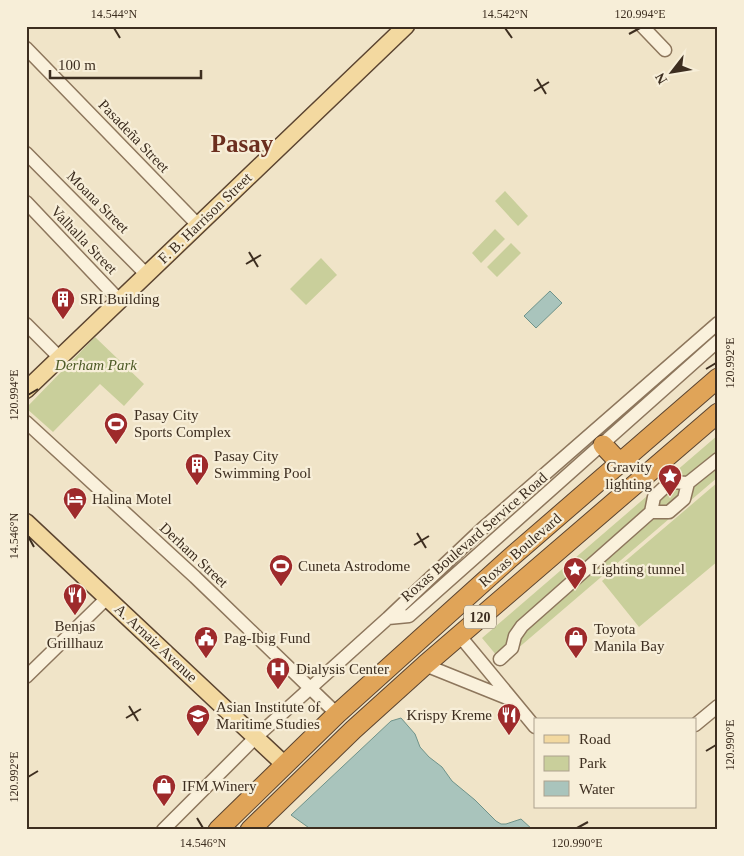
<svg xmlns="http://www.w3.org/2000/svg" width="744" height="856" font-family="'Times New Roman',serif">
<rect width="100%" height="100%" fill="#f0e4c8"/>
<path fill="#c9cf9b" d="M505,191L528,216L518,226L495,201Z
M495,229L505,239L481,263L472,253Z
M511,243L521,253L497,277L487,267Z
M321,258L337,275L306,305L290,289Z
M95,337L144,384L124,406L100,384L53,432L26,408Z
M718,435V477L502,662L482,638Z
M718,482V561L639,627L602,581Z"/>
<path fill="#a9c4bc" stroke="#6f938a" d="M550,291L562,303L536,328L524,316Z
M401,718L415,734L420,747L429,757L442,767L452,781L475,800L496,821L501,824H506L521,819L533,830H312L291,815L391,721Z"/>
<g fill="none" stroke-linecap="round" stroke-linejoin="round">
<g stroke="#8d765c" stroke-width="15">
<path id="minor" d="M642,26L665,50
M26,48L198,225
M26,153L146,274
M26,202L119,300
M26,324L59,357
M26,422L195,577L337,714
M651,512H669L684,499L688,483L718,459
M388,618L409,616L718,341
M459,635L535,727
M500,659L512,648L515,636L522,626L651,512L654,497L670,482L688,483
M425,665L507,698
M26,677L107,598
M695,725L718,706
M163,830L256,737L388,618L482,529L718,323"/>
</g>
<g stroke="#5b4430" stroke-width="19">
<path id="major" d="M26,390L406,26
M26,522L285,765"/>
</g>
<g stroke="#5b4430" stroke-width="21">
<path id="highway" d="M603,445L620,463
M218,830L337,714L509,559L718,378
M250,830L353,730L425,665L718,413"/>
</g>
<use href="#minor" stroke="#faf1dc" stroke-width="12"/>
<use href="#major" stroke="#f3d9a0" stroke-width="16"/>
<use href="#highway" stroke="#e0a458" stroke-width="19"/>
</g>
<path fill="none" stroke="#3d2e20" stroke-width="2" d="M114,28L120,38M505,28L512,38M629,34L640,28M537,79L546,94M534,91L549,82M249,252L258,267M246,264L261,255M706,369L716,363M28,395L38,389M417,533L426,548M28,536L34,547M414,545L429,536M129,706L138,721M126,718L141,709M706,751L716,745M28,777L38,771M197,818L203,828M577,828L588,822"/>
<defs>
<g id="building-pin" transform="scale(1.25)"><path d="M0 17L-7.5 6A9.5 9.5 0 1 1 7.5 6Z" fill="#9e2a2b" stroke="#f7eed8"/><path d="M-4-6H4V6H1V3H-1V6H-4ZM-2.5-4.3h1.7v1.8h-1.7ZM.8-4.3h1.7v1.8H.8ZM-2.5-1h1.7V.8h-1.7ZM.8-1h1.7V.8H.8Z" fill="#fff"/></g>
<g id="stadium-pin" transform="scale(1.25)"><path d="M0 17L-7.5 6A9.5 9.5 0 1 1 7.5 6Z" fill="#9e2a2b" stroke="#f7eed8"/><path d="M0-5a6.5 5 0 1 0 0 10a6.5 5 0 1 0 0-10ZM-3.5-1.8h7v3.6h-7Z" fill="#fff"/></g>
<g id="sight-pin" transform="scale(1.25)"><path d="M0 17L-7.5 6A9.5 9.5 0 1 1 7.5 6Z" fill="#9e2a2b" stroke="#f7eed8"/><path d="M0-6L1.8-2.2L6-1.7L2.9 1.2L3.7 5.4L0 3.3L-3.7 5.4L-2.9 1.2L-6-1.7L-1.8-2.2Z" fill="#fff"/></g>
<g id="hotel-pin" transform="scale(1.25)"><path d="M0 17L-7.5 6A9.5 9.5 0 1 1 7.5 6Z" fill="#9e2a2b" stroke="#f7eed8"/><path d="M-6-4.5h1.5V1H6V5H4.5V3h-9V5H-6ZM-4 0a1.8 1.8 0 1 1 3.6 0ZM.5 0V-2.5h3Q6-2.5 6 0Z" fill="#fff"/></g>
<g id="restaurant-pin" transform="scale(1.25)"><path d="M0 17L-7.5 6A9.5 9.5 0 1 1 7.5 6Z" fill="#9e2a2b" stroke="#f7eed8"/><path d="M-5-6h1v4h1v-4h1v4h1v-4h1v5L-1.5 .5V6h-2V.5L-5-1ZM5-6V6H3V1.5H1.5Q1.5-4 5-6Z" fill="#fff"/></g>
<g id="civic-pin" transform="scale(1.25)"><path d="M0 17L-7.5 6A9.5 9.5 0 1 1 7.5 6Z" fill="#9e2a2b" stroke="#f7eed8"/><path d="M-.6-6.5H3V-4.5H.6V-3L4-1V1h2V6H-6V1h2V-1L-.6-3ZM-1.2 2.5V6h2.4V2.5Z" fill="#fff"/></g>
<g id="shop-pin" transform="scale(1.25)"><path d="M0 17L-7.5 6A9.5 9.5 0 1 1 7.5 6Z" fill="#9e2a2b" stroke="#f7eed8"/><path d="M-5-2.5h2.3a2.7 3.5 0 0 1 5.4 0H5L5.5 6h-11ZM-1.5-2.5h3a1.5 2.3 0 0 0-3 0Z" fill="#fff"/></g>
<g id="hospital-pin" transform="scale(1.25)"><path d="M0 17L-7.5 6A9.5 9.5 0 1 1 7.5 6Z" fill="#9e2a2b" stroke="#f7eed8"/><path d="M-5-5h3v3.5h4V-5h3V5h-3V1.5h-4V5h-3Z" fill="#fff"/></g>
<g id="university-pin" transform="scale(1.25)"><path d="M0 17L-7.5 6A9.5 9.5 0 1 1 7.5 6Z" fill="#9e2a2b" stroke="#f7eed8"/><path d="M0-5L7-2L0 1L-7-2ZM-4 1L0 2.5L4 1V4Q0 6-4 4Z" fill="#fff"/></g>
</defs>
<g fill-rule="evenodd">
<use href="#building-pin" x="63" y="299"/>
<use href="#stadium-pin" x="116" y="424"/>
<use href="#building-pin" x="197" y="465"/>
<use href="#sight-pin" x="670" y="476"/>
<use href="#hotel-pin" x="75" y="499"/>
<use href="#stadium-pin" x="281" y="566"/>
<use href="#sight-pin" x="575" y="569"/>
<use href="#restaurant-pin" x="75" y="595"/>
<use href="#civic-pin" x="206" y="638"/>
<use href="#shop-pin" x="576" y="638"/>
<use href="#hospital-pin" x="278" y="669"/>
<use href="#restaurant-pin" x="509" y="715"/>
<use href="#university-pin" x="198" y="716"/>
<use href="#shop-pin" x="164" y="786"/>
</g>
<g text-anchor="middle" stroke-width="4.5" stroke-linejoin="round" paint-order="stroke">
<rect fill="#f7eed8" stroke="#756857" stroke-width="1" x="464" y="605.5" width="32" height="23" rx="4"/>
<g font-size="14" font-weight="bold" fill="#3d2e20">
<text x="480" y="622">120</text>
</g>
<g font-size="15" fill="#3d2e20" stroke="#f7eed8">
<text transform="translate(134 136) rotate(46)" y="5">Pasadeña Street</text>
<text transform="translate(98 202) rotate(45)" y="5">Moana Street</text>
<text transform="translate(205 218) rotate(-44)" y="5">F. B. Harrison Street</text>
<text transform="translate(84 240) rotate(46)" y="5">Valhalla Street</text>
<text transform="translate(474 537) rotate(-41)" y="5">Roxas Boulevard Service Road</text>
<text transform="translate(520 550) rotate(-41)" y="5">Roxas Boulevard</text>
<text transform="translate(194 555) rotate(43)" y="5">Derham Street</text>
<text transform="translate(156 643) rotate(43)" y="5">A. Arnaiz Avenue</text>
</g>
<g font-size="15" fill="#3d2e20" stroke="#f7eed8" text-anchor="start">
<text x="80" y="304">SRI Building</text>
<text x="134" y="420">Pasay City<tspan x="134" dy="17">Sports Complex</tspan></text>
<text x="214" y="461">Pasay City<tspan x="214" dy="17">Swimming Pool</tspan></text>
<text x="652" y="472" text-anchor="end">Gravity<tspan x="652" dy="17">lighting</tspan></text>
<text x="92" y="504">Halina Motel</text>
<text x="298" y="571">Cuneta Astrodome</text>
<text x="592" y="574">Lighting tunnel</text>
<text x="75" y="631" text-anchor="middle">Benjas<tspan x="75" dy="17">Grillhauz</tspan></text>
<text x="594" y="634">Toyota<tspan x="594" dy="17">Manila Bay</tspan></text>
<text x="224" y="643">Pag-Ibig Fund</text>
<text x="296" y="674">Dialysis Center</text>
<text x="216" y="712">Asian Institute of<tspan x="216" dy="17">Maritime Studies</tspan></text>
<text x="492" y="720" text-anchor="end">Krispy Kreme</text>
<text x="182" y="791">IFM Winery</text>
</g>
<g font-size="15" font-style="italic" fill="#4d5a26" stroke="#f7eed8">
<text x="96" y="370">Derham Park</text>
</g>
<g font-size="25" font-weight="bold" fill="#6b2e1e" stroke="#f7eed8">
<text x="242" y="152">Pasay</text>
</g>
</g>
<rect width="744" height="856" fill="none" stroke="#f7eed8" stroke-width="55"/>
<rect x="534" y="718" width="162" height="90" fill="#f7eed8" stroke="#ada18e"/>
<rect x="544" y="735" width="25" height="8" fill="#f3d9a0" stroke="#ada18e"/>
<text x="579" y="744" font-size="15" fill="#3d2e20">Road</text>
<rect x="544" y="756" width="25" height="15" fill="#c9cf9b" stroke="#ada18e"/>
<text x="579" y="768" font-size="15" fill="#3d2e20">Park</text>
<rect x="544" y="781" width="25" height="15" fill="#a9c4bc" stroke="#ada18e"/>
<text x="579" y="794" font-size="15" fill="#3d2e20">Water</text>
<g transform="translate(672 72) rotate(239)" stroke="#f7eed8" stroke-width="4" paint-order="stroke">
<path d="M0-4L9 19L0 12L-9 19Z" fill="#3d2e20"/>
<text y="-8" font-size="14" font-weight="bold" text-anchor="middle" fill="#3d2e20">N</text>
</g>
<path d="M50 70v8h151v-8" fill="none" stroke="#3d2e20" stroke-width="2.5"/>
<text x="58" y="70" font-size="15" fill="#3d2e20" stroke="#f7eed8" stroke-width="4" paint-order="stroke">100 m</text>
<rect x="28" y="28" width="688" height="800" fill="none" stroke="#3d2e20" stroke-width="2"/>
<g font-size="12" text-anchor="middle" fill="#3d2e20">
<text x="114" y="18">14.544°N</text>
<text x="505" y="18">14.542°N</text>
<text x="640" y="18">120.994°E</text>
<text transform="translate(730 363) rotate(-90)" y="4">120.992°E</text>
<text transform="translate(14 395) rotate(-90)" y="4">120.994°E</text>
<text transform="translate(14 536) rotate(-90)" y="4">14.546°N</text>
<text transform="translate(730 745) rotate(-90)" y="4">120.990°E</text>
<text transform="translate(14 777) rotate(-90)" y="4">120.992°E</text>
<text x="203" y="847">14.546°N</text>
<text x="577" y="847">120.990°E</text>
</g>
</svg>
